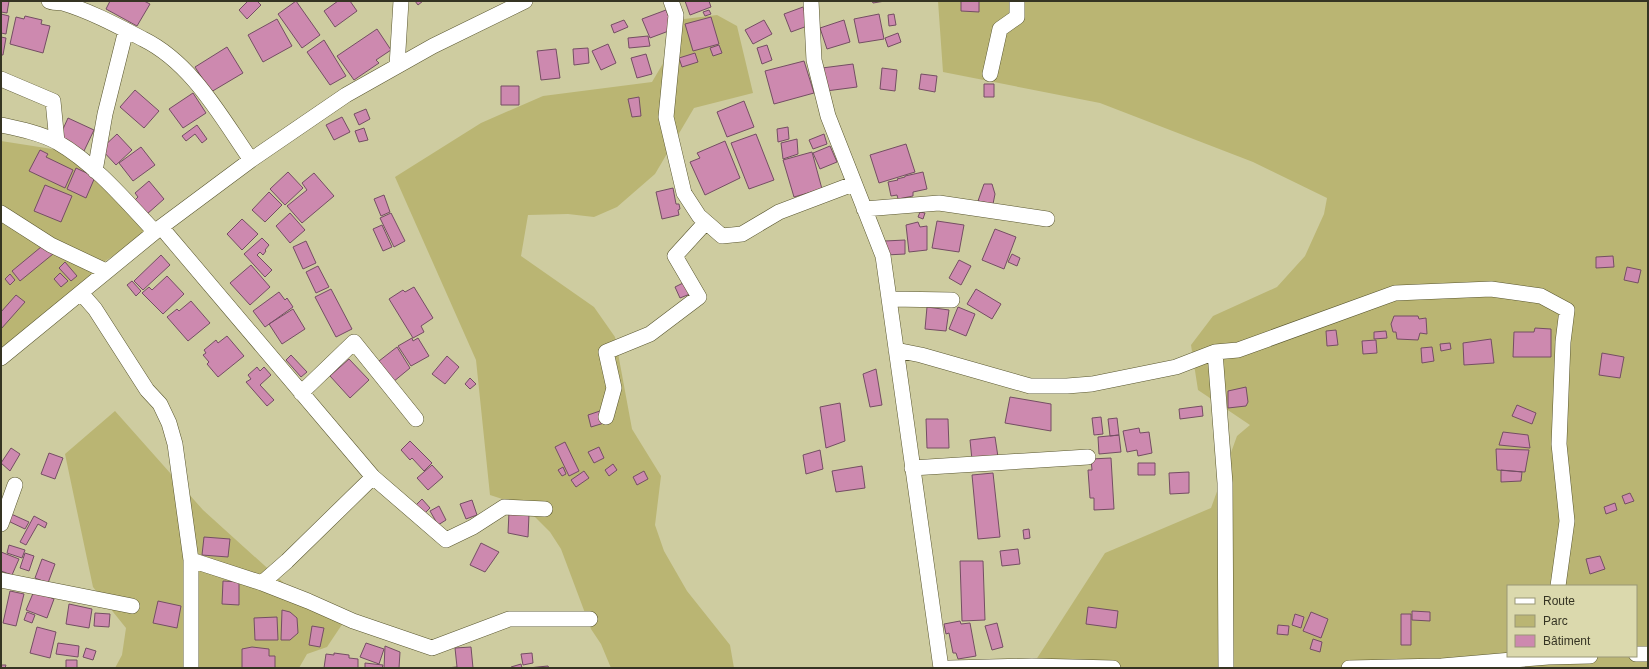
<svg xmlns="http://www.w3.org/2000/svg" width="1649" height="669" font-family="Arial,sans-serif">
<rect width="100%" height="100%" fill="#cecca0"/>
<path fill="#bab573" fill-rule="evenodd" d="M938,1H1648V668H950L1032,666L1105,553L1211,508L1237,436L1250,425L1198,390L1191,345L1213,316L1277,287L1305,256L1324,214L1327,198L1253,162L1100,103L943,72ZM1508,586H1636V656H1508Z
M717,15L737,26L753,93L694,108L655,174L617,207L594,217L568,214L528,215L521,256L594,307L615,337L632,429L661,476L655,525L664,551L687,591L730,645L734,668H611L601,644L591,629L561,549L550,532L524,506L490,495L476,360L395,177L481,123L543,96L652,82L668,55L684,19Z
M1,141L65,151L157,227L96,267L91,277L1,353Z
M115,411L203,510L297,595L345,620L327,647L307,654L299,668H115L122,655L126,628L93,587L65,454Z"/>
<path fill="#cd89af" stroke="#744e63" d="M1,1H9L7,13L1,12Z
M110,1H144L150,4L137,26L106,9Z
M248,1H257L261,5L247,19L239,10Z
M296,1L320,35L302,48L278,14Z
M338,1H350L357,11L335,27L324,11Z
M415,1H423L418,5Z
M685,1H709L711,7L690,15Z
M872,1H885L873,3Z
M961,1H979V12L961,11Z
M803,7L810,25L791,32L784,14Z
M666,10L674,29L650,38L642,19Z
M709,10L711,14L705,16L703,12Z
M1,14L9,16L6,34L1,33Z
M879,14L884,39L859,43L854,19Z
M894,14L896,25L889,26L888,15Z
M25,16L42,20L41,24L50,26L43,53L10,44L16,17L24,19Z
M711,17L719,44L693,51L685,24Z
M277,19L292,46L263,62L248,35Z
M624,20L628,27L614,33L611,25Z
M764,20L772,34L753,44L745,30Z
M844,20L850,42L827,49L820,28Z
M377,29L391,50L376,60L379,63L354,80L337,56Z
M898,33L901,42L888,47L885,38Z
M648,36L650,46L629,48L628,38Z
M1,37L6,38L3,55H1Z
M324,40L346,76L330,85L307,52Z
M608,44L616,63L601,70L592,51Z
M719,45L722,53L713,56L710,48Z
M767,45L772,60L762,64L757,48Z
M227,47L243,73L211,92L195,67Z
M588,48L589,63L574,65L573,49Z
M556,49L560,78L541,80L537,51Z
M695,53L698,62L682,67L679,58Z
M646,54L652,74L637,78L631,58Z
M804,61L814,93L774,104L765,71Z
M853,64L857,87L826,91L822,68Z
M882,68L897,70L895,91L880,89Z
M921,74L937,76L935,92L919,89Z
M984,84H994V97H984Z
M501,86H519V105H501Z
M135,90L159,111L144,128L120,107Z
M193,93L206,113L183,128L169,109Z
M639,97L641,116L632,117L628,99Z
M744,101L754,127L727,137L717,112Z
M366,109L370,119L359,125L354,114Z
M342,117L350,132L334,140L326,125Z
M68,118L94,130L84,151L58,140Z
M197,125L207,139L202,143L195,134L186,141L182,136Z
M788,127L789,139L778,142L777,129Z
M364,128L368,140L359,142L355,131Z
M117,134L132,150L116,165L101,149Z
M756,134L774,180L749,189L731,143Z
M824,134L827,144L813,149L809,140Z
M797,139L798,154L783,159L781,143Z
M725,141L740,178L705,195L690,162L700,158L697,153Z
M906,144L915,172L879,183L870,155Z
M830,146L837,162L820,169L813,153Z
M141,147L155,165L133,181L119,163Z
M40,150L48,154L46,157L73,170L65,188L29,171Z
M812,152L822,189L794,197L783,160Z
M76,168L95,177L86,198L67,189Z
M288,172L303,188L285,205L270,189Z
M923,172L927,189L913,192V196L898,199L897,195L891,196L888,182L898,180L897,179L905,177V176Z
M314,173L334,196L302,223L287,206L307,190L302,183Z
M149,181L164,199L147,214L135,200L138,197L135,193Z
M984,184H992L995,194L993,204L978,201Z
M45,185L72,196L61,222L34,211Z
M673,188L676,204H679L680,209L678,210L679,215L662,219L656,192Z
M269,192L282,205L265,222L252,210Z
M384,195L390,212L381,216L374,199Z
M920,212L925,213L923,219L918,217Z
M290,213L305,230L290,243L276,226Z
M391,213L405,241L394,247L380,218Z
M242,219L258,234L242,250L227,234Z
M937,221L964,225L959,252L932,248Z
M918,222L920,227L927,226V250L909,252L906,225Z
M382,225L392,247L383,251L373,229Z
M995,229L1016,237L1004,269L982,260Z
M262,238L269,245L265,250L266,251L263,255L260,252L257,255L272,270L265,277L244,254Z
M905,240V254L886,255L885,241Z
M306,241L316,263L303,269L293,247Z
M41,247L53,254L20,281L12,271Z
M1012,254L1020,258L1017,266L1008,262Z
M161,255L170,265L143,290L134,281Z
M1613,256L1614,267L1596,268V257Z
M959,260L971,266L961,285L949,278Z
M65,262L77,276L71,281L59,268Z
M251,265L270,287L250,305L230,283Z
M318,266L329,287L316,293L306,272Z
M1627,267L1641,270L1638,283L1624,280Z
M60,273L68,281L61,287L54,279Z
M10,274L15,280L10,285L5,279Z
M167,276L184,294L163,314L142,293L149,287L152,290Z
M132,281L141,291L136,296L127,285Z
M685,282L690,294L680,298L675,287Z
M414,287L433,318L421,326L424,332L413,338L389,299L403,290L405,292Z
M331,289L352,329L336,337L315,297Z
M976,289L1001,304L992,319L967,304Z
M279,292L285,300L287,298L293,307L265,327L253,311Z
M16,295L25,302L1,329V312Z
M191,301L210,323L188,341L167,317L177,309L179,311Z
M927,307L949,310L946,331L925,329Z
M958,307L975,314L966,336L949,329Z
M293,309L305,329L282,344L269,324Z
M1394,316H1418L1419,319L1426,318L1427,334L1420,333L1418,340L1397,339L1396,332H1393L1391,324Z
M1535,328L1551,329V357H1513L1514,332H1534Z
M1336,330L1338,345L1327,346L1326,331Z
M1386,331L1387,338L1374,339V332Z
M227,336L244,356L218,377L207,364L209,362L203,355L206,353L204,350L216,340L218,343Z
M412,338L413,341L418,338L429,356L411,366L398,346Z
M1491,339L1494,363L1464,365L1463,343Z
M1376,340L1377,353L1363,354L1362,341Z
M1450,343L1451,349L1441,351L1440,344Z
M397,347L410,368L393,382L379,361Z
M1432,347L1434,361L1422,363L1421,348Z
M1602,353L1624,357L1620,378L1599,375Z
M291,355L307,372L301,377L286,360Z
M447,356L459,367L445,384L432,374Z
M349,359L369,380L350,398L330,376Z
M257,367L260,371L264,367L271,375L260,385L274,400L267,406L246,382L251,379L248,375Z
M876,369L882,405L870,407L863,374Z
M470,378L476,384L470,389L465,384Z
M1246,387L1248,402L1246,406L1228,408V391Z
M1010,397L1051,404V431L1005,423Z
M840,403L845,441L826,448L820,407Z
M1517,405L1536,413L1532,424L1512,416Z
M1202,406L1203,416L1180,419L1179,409Z
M600,411L604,423L591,427L588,415Z
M1101,417L1103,434L1094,435L1092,418Z
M1117,418L1119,435L1110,436L1108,419Z
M926,419H948L949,448H927Z
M1139,428L1140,433L1149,432L1152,453L1138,456L1137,450L1127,452L1123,431Z
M1503,432L1528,435L1530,448L1499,445Z
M1119,435L1121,452L1099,454L1098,437Z
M995,437L998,457L972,460L970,440Z
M410,441L432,463L424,471L412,458L410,460L401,450Z
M565,442L579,471L569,476L555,447Z
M599,447L604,458L594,463L588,452Z
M11,448L20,454L10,471L1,463Z
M1496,449L1529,450L1525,472L1497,470Z
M820,450L823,469L806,474L803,455Z
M49,453L63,458L55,479L41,474Z
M1111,458L1114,509L1094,510V498H1090L1088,470H1092L1091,459Z
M1138,463H1155V475H1138Z
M613,464L617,470L609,476L605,470Z
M432,465L443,477L428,490L417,478Z
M862,466L865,488L836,492L832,471Z
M563,467L566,474L562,476L558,470Z
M1501,470L1522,472L1521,481L1501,482Z
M584,471L589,478L576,487L571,480Z
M644,471L648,479L637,485L633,477Z
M1189,472V493L1170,494L1169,473Z
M993,473L1000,537L978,539L972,475Z
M1630,493L1634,501L1625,504L1622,496Z
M422,499L430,508L424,514L416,505Z
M472,500L477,515L466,519L460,504Z
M1615,503L1617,510L1606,514L1604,507Z
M439,506L446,520L438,525L430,511Z
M509,512L529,514L528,537L508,533Z
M9,513L29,522L25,529L6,520Z
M34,516L47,523L45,528L38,524L26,545L20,542Z
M1029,529L1030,538L1024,539L1023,530Z
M204,537L230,539L228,557L202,555Z
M481,543L499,552L485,572L470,565Z
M9,545L25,550L22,558L7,553Z
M1018,549L1020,564L1002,566L1000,551Z
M1,552L19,559L12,575L1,571Z
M25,553L34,556L29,571L20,568Z
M1600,556L1605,569L1590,574L1586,559Z
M42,559L55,564L48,583L35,578Z
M960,561H983L985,620L962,621Z
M223,581L239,582V605L222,604Z
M10,591L24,594L16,626L3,623Z
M34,591L54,599L47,618L26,610Z
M158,601L181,606L177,628L153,623Z
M69,604L92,609L89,628L66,624Z
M1088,607L1118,611L1116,628L1086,624Z
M282,610L290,612L297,618L298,633L290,640H281Z
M1412,611L1430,612V621L1412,620Z
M27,612L35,615L32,623L24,620Z
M1311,612L1328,619L1321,638L1303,631Z
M95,613L110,614L109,627L94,626Z
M1295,614L1304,617L1301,628L1292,625Z
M1401,614H1411V645H1401Z
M277,617L278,640H255L254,618Z
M960,621L961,624L970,623L976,656L958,659L956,653H953L949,633L946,634L944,624Z
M997,623L1003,647L992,650L985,626Z
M1278,625L1289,626L1288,635L1277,634Z
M312,626L324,628L320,647L309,645Z
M37,627L56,632L50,658L30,653Z
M1313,639L1322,642L1320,652L1310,649Z
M58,643L79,646L78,657L56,654Z
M366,643L384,649L379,664L360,657Z
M385,646L400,652L399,668H384Z
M252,647L269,649V656H275V668H242V649Z
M471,647L473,668H446L457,667L455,648Z
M86,648L96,651L93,660L83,657Z
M334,653L349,655V658L358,659V668H324L326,654L334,655Z
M532,653L533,663L523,665L521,654Z
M66,660H77V668H66Z
M365,663L383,665L382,668H365Z
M521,664L522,668H512L511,667Z
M1,665H6L5,668H1Z
M548,666L549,668H528Z"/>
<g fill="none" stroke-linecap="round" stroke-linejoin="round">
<g stroke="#59562f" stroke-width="16">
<path id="street" d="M49,1C52,3 58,2 63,3C90,11 118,26 143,39C192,63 221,117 251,160
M671,1L676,15L666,117L684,193L699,216L722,236L742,234L779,212L853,184
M811,1L814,60L828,116L883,256L941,668
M397,66L401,1
M990,74L1000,29L1017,17V1
M1,79L53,101L57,142
M1,125C20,129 40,133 57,142C95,164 125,200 155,232
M95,171L105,114L126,30
M864,209L939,203L1047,219
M1,213L51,245L106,271
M161,227L373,477L446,540L473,527L504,507L545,509
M81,293L95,309L147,390L160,404L169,423L175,444L191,560L262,583L308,601L353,621L432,648L509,619H590
M890,299L952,300
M896,350L921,355L1030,386H1067L1092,384L1176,367L1215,352L1238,350L1395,293L1491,289L1541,296L1567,310L1563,342L1559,444L1567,521L1558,586
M1215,352L1225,483L1226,668
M1,358L161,227L251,160L346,95L433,46L525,1
M301,393L354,342L416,419
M606,417L614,388L606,352L650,334L699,297L675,256L706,222
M912,468L1088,457
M1,524L15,485
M1,580L132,606
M262,583L287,561L373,477
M1636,654H1648
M1442,666L1548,657L1590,656
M191,668V560
M950,668L1032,666L1113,668
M1349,668L1442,666L1445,668"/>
</g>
<use href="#street" stroke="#fff" stroke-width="15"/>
</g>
<rect width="1649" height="669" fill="none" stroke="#353423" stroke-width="4"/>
<rect x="1507" y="585" width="130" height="72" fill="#dbd9ad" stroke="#999776"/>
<rect x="1515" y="598" width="20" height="6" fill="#ffffff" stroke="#999776"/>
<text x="1543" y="605" font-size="12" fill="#353423">Route</text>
<rect x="1515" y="615" width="20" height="12" fill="#bab573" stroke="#999776"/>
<text x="1543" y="625" font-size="12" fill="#353423">Parc</text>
<rect x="1515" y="635" width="20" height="12" fill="#cd89af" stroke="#999776"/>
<text x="1543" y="645" font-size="12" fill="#353423">Bâtiment</text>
</svg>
